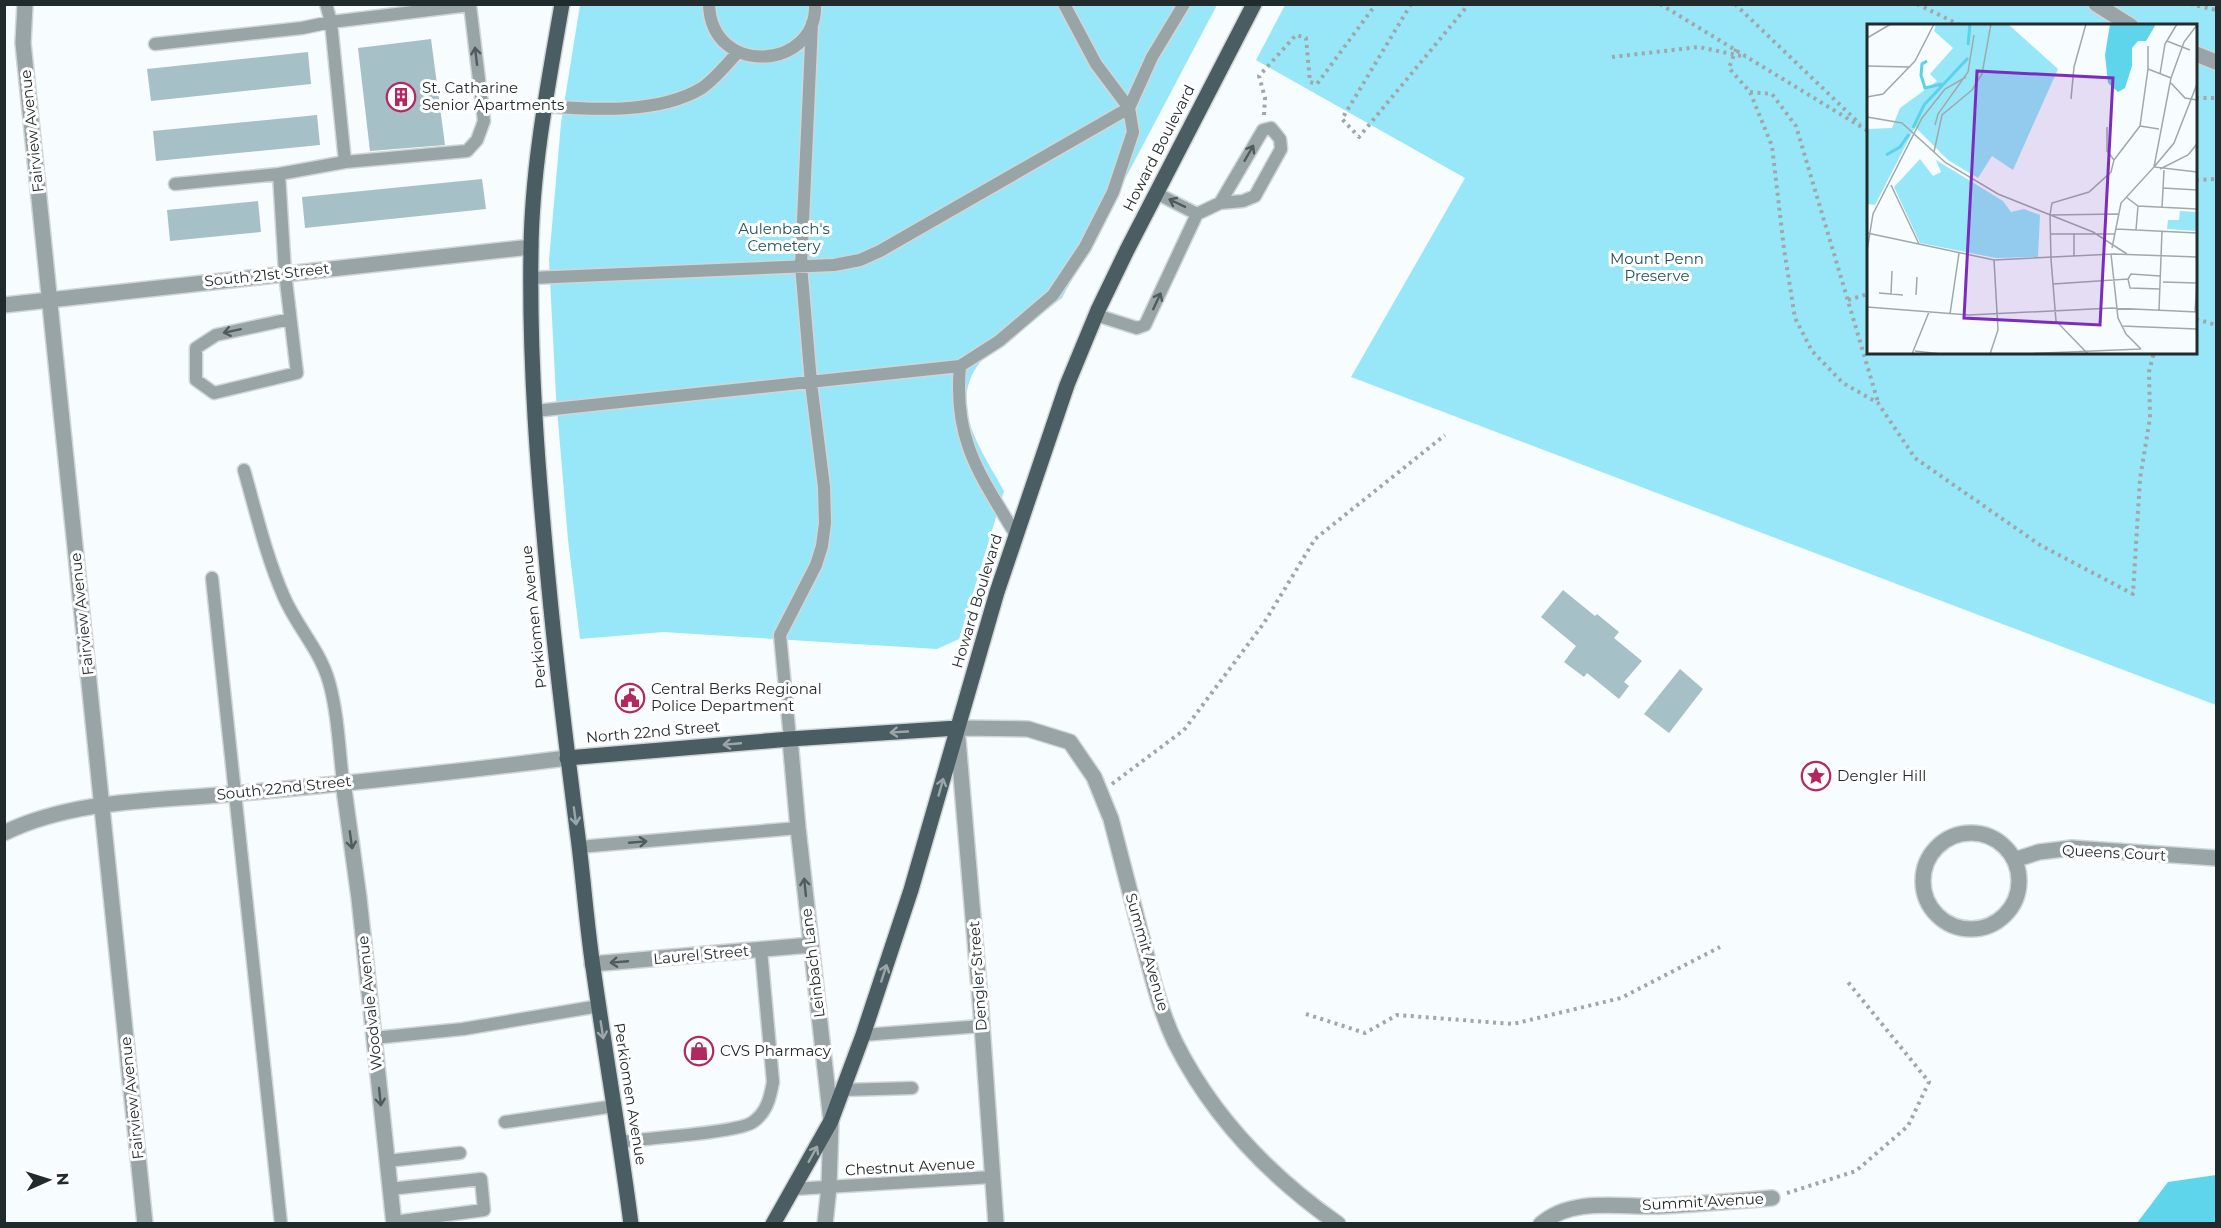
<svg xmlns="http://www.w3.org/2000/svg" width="2221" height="1228" font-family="Montserrat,sans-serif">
<rect width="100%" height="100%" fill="#f7fcfe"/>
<path fill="#98e7f8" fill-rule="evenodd" d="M580,5H1217L1062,298L982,360C945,403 982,450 1004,491L959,639L937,649L663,632L580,639L568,540L556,397L549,260L561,123Z
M1285,5H2216V705L1351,377L1465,178L1256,60ZM1868,26H2196V352H1868Z"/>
<path fill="#5ed5eb" d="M2216,1175V1223H2137L2168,1182Z"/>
<path fill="#a5c0c6" d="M431,39L445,145L370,151L358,48Z
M308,52L311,84L151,101L147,69Z
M317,115L320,145L156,161L153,131Z
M482,179L486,209L305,228L302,197Z
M258,201L261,232L170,241L167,210Z
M1563,590L1595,616L1597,614L1619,632L1614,638L1642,661L1624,682L1629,686L1619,699L1587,673L1584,677L1564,662L1576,646L1541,617Z
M1680,669L1703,689L1669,733L1644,714Z"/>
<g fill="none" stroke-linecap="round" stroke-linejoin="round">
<g stroke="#d0d6d8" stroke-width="15">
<path id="lane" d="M709,4C711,78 818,70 815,4
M155,44L302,28L331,22L470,5L484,121L477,140L467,151L345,162
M545,106C593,110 659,114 702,88C715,79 727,64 738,52
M175,184L279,174
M1156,193L1197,214
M531,278L834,265L860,260L880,251L1129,108L1096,64L1064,4
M1096,315L1137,328L1145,325L1197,214L1220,203L1243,201L1255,196L1281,149L1280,139L1271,128L1263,130L1220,203
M290,319L216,335L196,348V380L214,393L297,373L285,273L279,174L345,162L331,22L326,4
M535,411L960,366
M244,470C256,512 266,556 284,597C297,627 320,650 329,682C338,714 339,749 343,782
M1016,535C980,475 953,440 960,366L999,341L1053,295L1085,247L1113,192L1133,132L1129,108L1152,57L1184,4
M212,578L281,1224
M790,739L780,635L816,565L822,546L825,523L824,487L811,383L801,265L812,23
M579,847L798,828
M863,1035L982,1026
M374,1038L463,1029L599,1006
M843,1090L912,1088
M505,1122L615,1106
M620,1142C645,1138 738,1133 753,1122C767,1112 770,1098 773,1082L761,950
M387,1161L460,1153
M390,1189L481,1179L484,1210L394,1222
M794,1189L992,1177"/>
</g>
<g stroke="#d0d6d8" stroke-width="18">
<path id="street" d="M25,4L23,43L145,1224
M2096,4L2131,26
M2196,54L2216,62
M4,305L531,247
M790,739L798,828L831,1121L829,1187L825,1224
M343,782L359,898L394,1224
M4,833C74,799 157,801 232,794C344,784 456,772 567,758
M1923 881a48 48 0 1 1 96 0a48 48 0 1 1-96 0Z
M2014,860L2039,852L2072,848L2216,858
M592,964L811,945
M996,1224L981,1011L957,728L1028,729L1070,742L1094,777L1111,819C1122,860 1132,901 1143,942C1152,976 1160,1011 1175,1042C1212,1116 1271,1177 1338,1224
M1541,1224C1573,1196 1622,1208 1661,1206C1698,1204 1735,1201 1772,1198"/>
</g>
<g stroke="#d0d6d8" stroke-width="18">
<path id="primary" d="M562,4C548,85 532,167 531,249C529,362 538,475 549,588C557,674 568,759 579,845C584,886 587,927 593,967C605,1053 620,1138 631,1224
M567,758L790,739L957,728
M773,1224L831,1121L863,1035L911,890L997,592L1067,385L1098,310L1127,250L1254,4"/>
</g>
<path stroke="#9fa7a9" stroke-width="4" stroke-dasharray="3 4.5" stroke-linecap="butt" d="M1411,4L1342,119L1359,137L1469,4
M1660,4L1868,131
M1735,4L1860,124
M1917,4L1962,26
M2190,4L2216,10
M1736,49L1729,68L1750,92L1772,146L1784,249L1795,318L1812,351L1843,383L1878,403L1915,458L2040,545L2133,594L2140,479L2150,418L2149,372L2154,352
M1612,57L1699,47L1746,57
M1750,92L1772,94L1796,126L1878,402
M2196,98H2216
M1264,115L1265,98L1259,76L1296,35L1306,38L1310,82L1317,84L1376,4
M2196,180L2216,179
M1848,300L1868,294
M2196,319L2216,325
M1112,784L1184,730L1264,623L1315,539L1445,435
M1306,1014L1365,1033L1397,1015L1513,1024L1621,998L1720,947
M1787,1193L1856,1171L1908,1126L1929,1082L1847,981"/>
<use href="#lane" stroke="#99a4a7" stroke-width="12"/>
<use href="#street" stroke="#99a4a7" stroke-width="15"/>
<use href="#primary" stroke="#495d62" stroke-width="15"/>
</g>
<defs><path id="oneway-shaft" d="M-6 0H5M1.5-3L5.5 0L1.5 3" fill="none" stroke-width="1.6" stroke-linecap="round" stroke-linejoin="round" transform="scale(1.5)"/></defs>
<g stroke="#505b5e">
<use href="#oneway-shaft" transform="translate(476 56) rotate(-97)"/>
<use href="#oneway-shaft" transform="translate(1249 153) rotate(-60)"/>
<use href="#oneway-shaft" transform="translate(1177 203) rotate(-154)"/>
<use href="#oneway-shaft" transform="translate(1157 301) rotate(-65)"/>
<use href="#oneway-shaft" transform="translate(232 331) rotate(168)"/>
<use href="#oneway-shaft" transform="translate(351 840) rotate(82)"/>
<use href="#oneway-shaft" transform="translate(638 842) rotate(-5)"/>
<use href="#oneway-shaft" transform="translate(805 887) rotate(-96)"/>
<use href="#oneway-shaft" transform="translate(619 962) rotate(175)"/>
<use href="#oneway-shaft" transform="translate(380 1097) rotate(84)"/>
</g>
<g stroke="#9ba6a9">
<use href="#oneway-shaft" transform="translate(899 732) rotate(177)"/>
<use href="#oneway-shaft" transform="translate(732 744) rotate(175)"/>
<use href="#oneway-shaft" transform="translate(941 787) rotate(-74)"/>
<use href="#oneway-shaft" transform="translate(575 816) rotate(82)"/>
<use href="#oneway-shaft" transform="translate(884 973) rotate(-72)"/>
<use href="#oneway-shaft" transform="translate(602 1030) rotate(81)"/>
<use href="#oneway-shaft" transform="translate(813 1154) rotate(-61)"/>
</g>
<defs>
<g id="building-ring" transform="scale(1.5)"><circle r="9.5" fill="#fff" stroke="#b42860" stroke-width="1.5"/><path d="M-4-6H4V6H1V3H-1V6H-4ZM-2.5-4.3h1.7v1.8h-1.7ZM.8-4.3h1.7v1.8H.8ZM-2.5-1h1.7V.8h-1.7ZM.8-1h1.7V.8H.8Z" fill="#b42860"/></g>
<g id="civic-ring" transform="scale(1.5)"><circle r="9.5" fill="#fff" stroke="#b42860" stroke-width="1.5"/><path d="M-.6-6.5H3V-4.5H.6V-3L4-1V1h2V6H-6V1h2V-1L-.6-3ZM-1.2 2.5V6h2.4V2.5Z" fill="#b42860"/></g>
<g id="sight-ring" transform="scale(1.5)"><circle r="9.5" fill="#fff" stroke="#b42860" stroke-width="1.5"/><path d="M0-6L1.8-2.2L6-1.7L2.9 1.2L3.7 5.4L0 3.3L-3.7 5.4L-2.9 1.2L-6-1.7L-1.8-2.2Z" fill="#b42860"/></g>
<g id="shop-ring" transform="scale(1.5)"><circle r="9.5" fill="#fff" stroke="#b42860" stroke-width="1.5"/><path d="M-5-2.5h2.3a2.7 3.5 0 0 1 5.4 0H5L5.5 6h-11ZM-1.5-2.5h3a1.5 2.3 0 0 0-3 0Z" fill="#b42860"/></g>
</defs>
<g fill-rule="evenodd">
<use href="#building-ring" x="401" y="97"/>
<use href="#civic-ring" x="630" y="698"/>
<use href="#sight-ring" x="1816" y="776"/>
<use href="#shop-ring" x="699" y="1051"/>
</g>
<g text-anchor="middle" stroke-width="6" stroke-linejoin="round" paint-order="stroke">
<g font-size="15" fill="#202b2d" stroke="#fff" text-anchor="start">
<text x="422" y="93">St. Catharine<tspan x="422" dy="17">Senior Apartments</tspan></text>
<text x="651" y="694">Central Berks Regional<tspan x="651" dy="17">Police Department</tspan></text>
<text x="1837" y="781">Dengler Hill</text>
<text x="720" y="1056">CVS Pharmacy</text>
</g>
<g font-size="15" fill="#202b2d" stroke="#fff">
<text transform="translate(32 131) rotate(-96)" y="5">Fairview Avenue</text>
<text transform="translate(1159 148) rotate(-63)" y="5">Howard Boulevard</text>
<text transform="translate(267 275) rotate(-6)" y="5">South 21st Street</text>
<text transform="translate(977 601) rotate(-73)" y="5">Howard Boulevard</text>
<text transform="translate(82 614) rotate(-96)" y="5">Fairview Avenue</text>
<text transform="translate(534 617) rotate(-96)" y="5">Perkiomen Avenue</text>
<text transform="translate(653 732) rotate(-5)" y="5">North 22nd Street</text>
<text transform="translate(284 788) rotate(-6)" y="5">South 22nd Street</text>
<text transform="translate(2114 853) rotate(3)" y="5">Queens Court</text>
<text transform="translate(1147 952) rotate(74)" y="5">Summit Avenue</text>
<text transform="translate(701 955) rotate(-5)" y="5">Laurel Street</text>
<text transform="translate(813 963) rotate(-97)" y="5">Leinbach Lane</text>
<text transform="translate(978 976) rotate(-94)" y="5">Dengler Street</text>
<text transform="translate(370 1003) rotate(-96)" y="5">Woodvale Avenue</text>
<text transform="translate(630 1094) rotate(81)" y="5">Perkiomen Avenue</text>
<text transform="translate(132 1098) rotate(-96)" y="5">Fairview Avenue</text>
<text transform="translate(910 1167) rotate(-3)" y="5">Chestnut Avenue</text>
<text transform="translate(1703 1202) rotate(-3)" y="5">Summit Avenue</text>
</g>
<g font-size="15" fill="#21545d" stroke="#fff">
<text x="784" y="234">Aulenbach's<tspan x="784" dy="17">Cemetery</tspan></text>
<text x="1657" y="264">Mount Penn<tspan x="1657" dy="17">Preserve</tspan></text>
</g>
</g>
<g transform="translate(1867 24)">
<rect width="330" height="330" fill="#f7fcfe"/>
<path d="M69,0H141L191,45L146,146L125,132L111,154L81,136L48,103L8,181L0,180V105L25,104L33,84L70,57L63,50L86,24L67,7ZM53,135L66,152L74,148L69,136L136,177L144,188L157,185L173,191L171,233L129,234L53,219L27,163ZM313,187L330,188V207L300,205L301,196H312Z" fill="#98e7f8"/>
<path d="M243,0H289L279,17H271L265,24V42L258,64L251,68L241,59L238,31Z" fill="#5ed5eb"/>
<path fill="none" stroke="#5bd2e8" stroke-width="3" d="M101,21L103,0M60,37L55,40L54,51L58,64L75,60M46,104L57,81L101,34M19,131L33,123L42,110"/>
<path fill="none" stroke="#a1a8aa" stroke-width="1.5" d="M0,14L24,0M300,17L323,26M281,22V45L304,54M0,42L42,43M293,50L298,20L310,0M304,59L318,74L330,76M330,60L307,119L287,143L330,148M0,73L16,70L48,37L67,0M204,75L207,43L219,0M0,93L35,99L79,139L131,170L226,208L260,230M68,101L71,90L101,48L107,11M273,102L281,45M273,102L292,105M240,103V127L247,136L244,148L222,168L185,179L183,191L251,190M67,128L75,91L105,66L115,50L124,0M247,136L273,102M293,145L321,131L330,120M24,161L52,220M296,164L330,166M259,173L271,182L330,185M295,184L297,146M183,191L184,235M249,205L330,209M269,206L271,182M0,209L127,236L247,230L330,233M207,209V233M183,210H248M245,224L254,179L287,143L304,54L317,18L330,1M0,227L6,190L55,94L78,65L99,53M244,230L251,294L259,310L274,325M184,235L189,297L221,330M261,255L264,250L293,252M296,258L330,259M186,260L261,255L263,264L293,265M12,269L36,271M24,270L25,247M49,271L50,253M0,283L102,291L245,284L330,288M292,286L295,207M328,288L330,258M83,290L92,229M254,302L330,305M48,327L74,330M45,330L62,288M123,330L131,306L127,236M156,330L274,325"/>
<path fill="#7b2cbf" fill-opacity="0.15" stroke="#7b2cbf" stroke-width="3" d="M110,47L246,54L233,301L97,294Z"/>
<rect width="330" height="330" fill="none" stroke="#202b2d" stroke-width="3"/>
</g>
<rect width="2221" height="1228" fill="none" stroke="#202b2d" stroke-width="12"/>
<g transform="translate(48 1180) rotate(87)" stroke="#ffffff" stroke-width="4.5" paint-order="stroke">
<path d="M0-4.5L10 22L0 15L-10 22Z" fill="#202b2d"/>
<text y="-9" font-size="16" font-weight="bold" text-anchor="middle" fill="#202b2d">N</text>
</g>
</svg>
